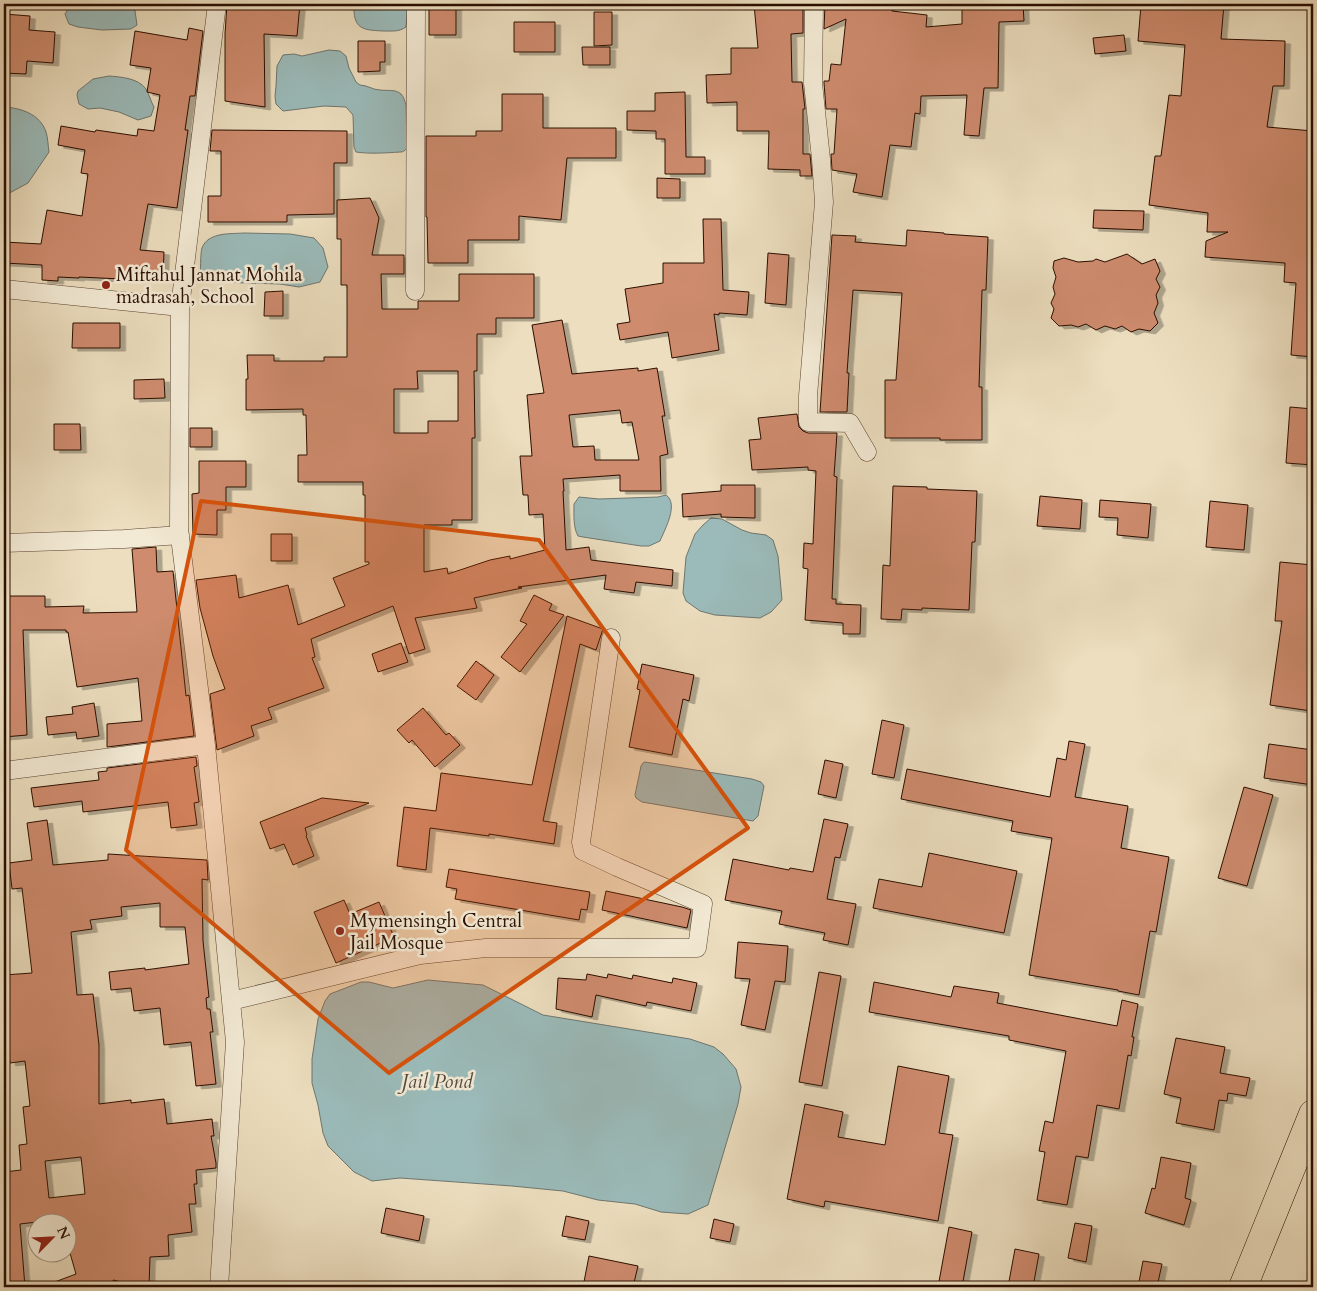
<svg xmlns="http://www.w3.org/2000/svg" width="1317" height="1291" font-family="Cardo,serif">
<defs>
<filter id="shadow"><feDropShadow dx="5.5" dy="3" stdDeviation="0" flood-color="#0004"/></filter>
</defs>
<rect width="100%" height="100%" fill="#ecdebf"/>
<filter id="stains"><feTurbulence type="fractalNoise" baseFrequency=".004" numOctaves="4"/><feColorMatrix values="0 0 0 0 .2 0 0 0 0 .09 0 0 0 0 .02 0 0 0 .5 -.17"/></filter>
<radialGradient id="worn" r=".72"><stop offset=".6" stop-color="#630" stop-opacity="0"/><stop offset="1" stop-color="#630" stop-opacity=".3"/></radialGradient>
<path fill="#9bbbba" stroke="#6e7670" d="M71,4H134L137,25L131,29L102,30L78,27L69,24L65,14Z
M354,4H408L406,27C399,32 392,31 383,31C362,30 353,29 354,4Z
M329,50L340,51L346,56L349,68L356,82L360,85C367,85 373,90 380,90C387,91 396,89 401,94C404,97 405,102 406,105L407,148C404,151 404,152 400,152C385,153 370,154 356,152L354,147L353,115L346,107L324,106L283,111L276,104L275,96L276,86L277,66L283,55L294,54L302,56Z
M109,76C121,77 138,78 146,89C149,94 151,102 154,107L151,116L138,120L119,112L100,108L88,109L79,104L77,95L78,91L93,79Z
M4,107C21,108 40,114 46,132C48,138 48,146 49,152L28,183L4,196Z
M244,233L290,234L314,238L323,248L328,267L320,282L299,287L280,284L216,282L200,280C201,273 200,254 202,248C208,232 230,234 244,233Z
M666,495C679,504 665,529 660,541L649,546H641L583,537L578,536C573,527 574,515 574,504L579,497L599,499L658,497Z
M711,518L722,519L742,530L751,533L766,535L773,540L778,556L782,600L771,612L760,618L715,615L700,611L686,601L683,593L686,557L695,534L703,525Z
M645,762L752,779L761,782L764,786L758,816L753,821L642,802L636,798L635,795L641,766L643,763Z
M428,980L483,985L543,1015L690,1039L714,1047L723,1054L736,1069L741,1087L738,1104L708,1205L688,1214L661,1212L635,1204L598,1200L563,1191L512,1186L400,1178L372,1181L354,1172L328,1146L323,1133L318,1105L312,1083V1059L318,1019L325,1001L330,994L343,989L361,982H369L393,988Z"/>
<path fill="#ce8b6e" stroke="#2a0e00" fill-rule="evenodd" filter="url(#shadow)" d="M227,4H300L297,36L264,34L265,107L225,101V34Z
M429,4H456V35H429Z
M754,4H803V33L791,34L792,82H802L805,109H803V154H810L812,176H800V170L768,169L769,131H737V102L707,103L706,75L731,74V48H758Z
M825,4H888L892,11L927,15L926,27L962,24V4H1023L1024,21L999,22L998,88H984L979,136L964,135L967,95L921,96L920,114L915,113L911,147L890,145L882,197L853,192L857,174L832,170L831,154H834L837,109H826L824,83V81H829L831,64L841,65L846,19L824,29Z
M1193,4H1224L1221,39L1285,41L1284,86H1273L1267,127L1313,131L1312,143H1313V357L1291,355L1296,283L1284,282L1285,263L1205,257L1206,241L1228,232H1207L1208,213L1149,205L1155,156H1161L1169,95L1181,96L1185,45L1138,41L1141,5L1192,9Z
M594,12H612V45L594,46Z
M4,14L30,16L29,30L55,32L53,63L27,61L26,74L4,73Z
M514,22H555V52H514Z
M189,28L203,31L195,96H190L185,130H188L177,208L148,204L140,250L164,252L163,277L122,275V279L79,277V278L58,277V281L42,280V265L4,263V242L41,244L47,210L82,216L88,174L81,173L85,150L58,145L61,126L95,132L96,130L137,136L138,129L154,131L160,95L147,92L151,68L130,65L135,31L187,40Z
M1124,35L1126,51L1095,54L1093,38Z
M358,41H385V62H380V71L358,72Z
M582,47H610V65H583Z
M685,92L686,157H705V174H665V139H656V131L627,130V111H655V93Z
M502,94H543V128H616V158H567L561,220L519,216V240H468V263H428L427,217H426V136H476V131H502Z
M212,130L347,131V163H334V214L287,215V222H208V196H221V151H210Z
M657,178L680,179V198H657Z
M370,198L379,218L372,255H404V274H381L382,309H418V301H459V274H534V318H496V334H477V371H474L475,438H472V520H452V525H424V572L447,568L448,574L490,560L510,556V559L545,550L543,514L529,515L528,495H523L520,456H532L527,395L544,393L532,325L562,320L572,374L638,368V371L657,368L665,416H662L668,454L660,456L661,491H620V475L563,479L564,491H563L566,550L589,547L591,560L673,570L672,586L636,582L634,593L604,589L606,575L518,587L522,588L474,598L477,608L415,618L425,649L409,654L393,606L311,639L315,657L312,658L324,688L268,708L272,719L251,726L254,736L217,750L210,694L225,689L213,656L200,608L196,580L236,575L239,598L288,585L298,625L345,606L333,578L369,564V562H365V495H363V482H298V455H307L306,415H303V409L246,410V379H248L247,355H274V361H324V357H347V285H341V239H337V200ZM417,371H458V421H428V433H394V389H418ZM620,410L622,423L632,422L639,460H595L594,446L573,447L569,415Z
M1094,210L1144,211L1143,230L1093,228Z
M703,219H721L723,290L749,292L747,315L719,313V315L714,314L719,350L672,358L668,332L620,340L617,324L630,322L625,289L663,283V263H704Z
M907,230L944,233V234L988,237L986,290H982L979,387H982V440H940V438H885V380H896L902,293L853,290L847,373H849L847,412H820L832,235L856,236L855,242L906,246Z
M768,253L789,255L786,305L765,303Z
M1127,254L1142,264L1155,259L1160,271L1156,279L1160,287L1156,295L1158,303L1154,313L1158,323L1150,331L1139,329L1131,332L1122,326L1115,329L1105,326L1096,330L1086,324L1078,327L1071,325L1059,326L1051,318L1054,309L1051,303L1055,294L1053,287L1056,277L1053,268L1054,261L1064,258L1078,262L1093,261L1096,259L1105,262Z
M283,291V316H264L265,292Z
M73,323H120V348H72Z
M164,379L165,398L134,399V380Z
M1290,407L1313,409V465L1286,463Z
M797,414L799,427L803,431L808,433H837L834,476L837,477L832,599H836V604L861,605L860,634H843V623L805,620L808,569L803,568L804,543L813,544L816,471L808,470V467L752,470L749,440L761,439L758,418Z
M54,424H80L81,450H54Z
M190,428H212V447H190Z
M199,461H246V487H226V510H217V535L193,534L192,494L199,493Z
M721,485H755V518L721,517V514L683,517L682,494L721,491Z
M893,486L927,487V489L977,491L975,542H972L969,610L922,608V610L902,609L901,620L881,619L883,565L890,566Z
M1040,496L1082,500L1080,529L1037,526Z
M1100,500L1151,504L1148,538L1117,535L1118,518L1099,517Z
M1210,501L1248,505L1244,550L1206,547Z
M271,534H292V561H271Z
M156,547L157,572L173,571L186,696L189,695L194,736L107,747V724L142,721L138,678L77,687L68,632H66V630H23L27,735L4,737V596H45V607L84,606L83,613L137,612L132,549Z
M1280,562L1313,565V692L1311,711L1270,705L1282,621H1275Z
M534,595L552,604L549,610L564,615L520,672L501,657L527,624L520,621Z
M567,616L603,629L596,650L580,644L543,821L557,823L554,844L489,834V836L430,828L426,870L397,866L404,807L436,811L441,773L532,785Z
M401,643L408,662L378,672L372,654Z
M476,661L494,675L476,700L457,686Z
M642,664L694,675L689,701L683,699L672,755L629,747L640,690L637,689Z
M94,703L99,736L77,739L76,732L48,735L46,717L73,714L72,707Z
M423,708L446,735L449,733L460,745L435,767L412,740L409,743L397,730Z
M882,720L904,725L894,778L872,774Z
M1069,741L1085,744L1075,797L1128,806L1121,848L1169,857L1156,932L1150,931L1139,995L1118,991V990L1029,975L1052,838L1011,831L1013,821L901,799L907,769L1050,797L1057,758L1066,760Z
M1269,744L1313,750V785L1264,778Z
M196,757L197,766L194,767L199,802L194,803L197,825L171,828L168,802L83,812L82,801L34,807L31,788L99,780L98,772L107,771V768Z
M825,760L843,764L836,798L818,794Z
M1244,787L1273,795L1247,886L1218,878Z
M322,798L369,803L305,828L307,835L306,836L314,856L293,865L284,844L270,849L260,822Z
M824,819L848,824L840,858L835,857L827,899L856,904L848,945L823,940L825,933L779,924L782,911L725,900L733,859L789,870L790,868L813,872Z
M47,820L53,865L108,860V854L207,860L208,880L202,879L203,941L209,997L206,998L207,1009H210L213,1032H210L216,1084L196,1086L191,1042L164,1045L160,1008L134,1011L131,988L111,990L109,972L145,968V970L189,964L185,927H160V903L121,907L122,916L90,920L92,929L71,932L77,995L93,994L99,1045V1104L131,1100V1103L164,1099L167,1124L212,1119L214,1136H211L216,1163V1168L196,1170L197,1184H194L196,1204H189L192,1232L168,1235L169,1256L150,1257L149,1287H142L113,1280L116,1287H44V1286L76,1274L68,1246V1220L54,1221V1220L20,1224L25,1287H4V1225H7L4,1194V1172L21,1170L19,1145L27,1144L23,1107L30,1106L25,1061L10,1063L4,1013V975L32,973L22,888L12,889L9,863L32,860L27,823ZM81,1157L85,1194L49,1198L45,1161Z
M929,853L1017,871L1004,933L873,908L879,879L922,887Z
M449,869L590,892L587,910L581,909L579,920L455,899L457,889L446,887Z
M606,891L682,907L691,910L687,928L602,910Z
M344,900L350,914L379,902L394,937L336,963L314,912Z
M738,942L788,946L785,982L775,981L765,1030L741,1025L750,979L735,978Z
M819,972L841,976L822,1086L799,1082Z
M587,974L607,978L608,974L632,979L633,975L672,983L673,978L697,983L691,1011L647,1002L646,1006L596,995L592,1017L556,1009L558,978L586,980Z
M874,982L951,997L954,986L999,993L997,1003L1117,1026L1122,1000L1138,1004L1132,1037H1134L1131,1056L1128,1055L1119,1109L1097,1105L1088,1158L1076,1156L1067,1205L1037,1200L1045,1152L1039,1151L1045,1121L1053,1123L1066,1051L1009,1040V1036L869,1012Z
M1176,1038L1225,1047L1220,1073L1250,1078L1246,1096L1228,1093L1227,1101L1219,1100L1214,1130L1176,1123L1181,1098L1164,1094Z
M898,1066L949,1076L939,1133L953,1135L938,1221L825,1201L824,1207L787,1199L805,1104L843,1112L838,1137L885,1145Z
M1161,1157L1191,1163L1185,1198L1191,1200L1184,1225L1145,1213L1152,1188L1155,1189Z
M386,1208L424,1216L419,1241L381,1233Z
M566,1216L589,1221L585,1240L562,1236Z
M714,1219L734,1224L730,1242L710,1238Z
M1075,1223L1092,1226L1086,1262L1068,1258Z
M949,1227L972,1232L962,1287H938Z
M1015,1249L1039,1254L1033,1287H1008Z
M589,1256L638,1266L633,1287H583Z
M1143,1261L1162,1264L1157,1287H1138Z"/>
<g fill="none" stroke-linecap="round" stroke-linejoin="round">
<g stroke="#5a4230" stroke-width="19">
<path id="minor" d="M217,4L180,307L179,529L206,745L235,1042L219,1287
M814,4L813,83L821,159L824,202L808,396V422L850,423L867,452
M4,289L180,307
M415,291L416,4
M4,543L124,539L180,535
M4,771L206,745
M231,1001L420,955L486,948H697L703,904L617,867L583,851L581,842L611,638"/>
</g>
<g stroke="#2a0e00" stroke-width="29">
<path id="trunk" d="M1243,1287L1313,1114"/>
</g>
<use href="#minor" stroke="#f3ead5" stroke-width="18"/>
<use href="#trunk" stroke="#ecdebf" stroke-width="28"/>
</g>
<path fill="#d5520b" fill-opacity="0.2" stroke="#d5520b" stroke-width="4" stroke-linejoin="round" d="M201,501L539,540L748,828L389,1073L126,850Z"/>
<g fill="#8f2418" stroke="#f3ead5" stroke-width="2">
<circle cx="106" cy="285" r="5"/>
<circle cx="340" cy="931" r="5"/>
</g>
<g text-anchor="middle" stroke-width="5" stroke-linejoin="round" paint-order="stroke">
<g font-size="19" fill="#2a0e00" stroke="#f3ead5" text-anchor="start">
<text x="116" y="281">Miftahul Jannat Mohila<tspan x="116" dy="22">madrasah, School</tspan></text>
<text x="350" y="927">Mymensingh Central<tspan x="350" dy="22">Jail Mosque</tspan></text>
</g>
<g font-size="20" font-style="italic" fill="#524b41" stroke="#f3ead5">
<text x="437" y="1088">Jail Pond</text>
</g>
</g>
<rect width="1317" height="1291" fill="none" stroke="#ecdebf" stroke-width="20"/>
<rect x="5" y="5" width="1307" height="1281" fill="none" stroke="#2a0e00" stroke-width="2.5"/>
<rect x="10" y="10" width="1297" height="1271" fill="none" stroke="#2a0e00"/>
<g transform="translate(52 1238) rotate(66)"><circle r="24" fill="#f3ead5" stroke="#a39280"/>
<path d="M0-4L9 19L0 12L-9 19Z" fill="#8f2418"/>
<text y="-8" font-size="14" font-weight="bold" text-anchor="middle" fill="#2a0e00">N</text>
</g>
<rect width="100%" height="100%" filter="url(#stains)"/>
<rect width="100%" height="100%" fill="url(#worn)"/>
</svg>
